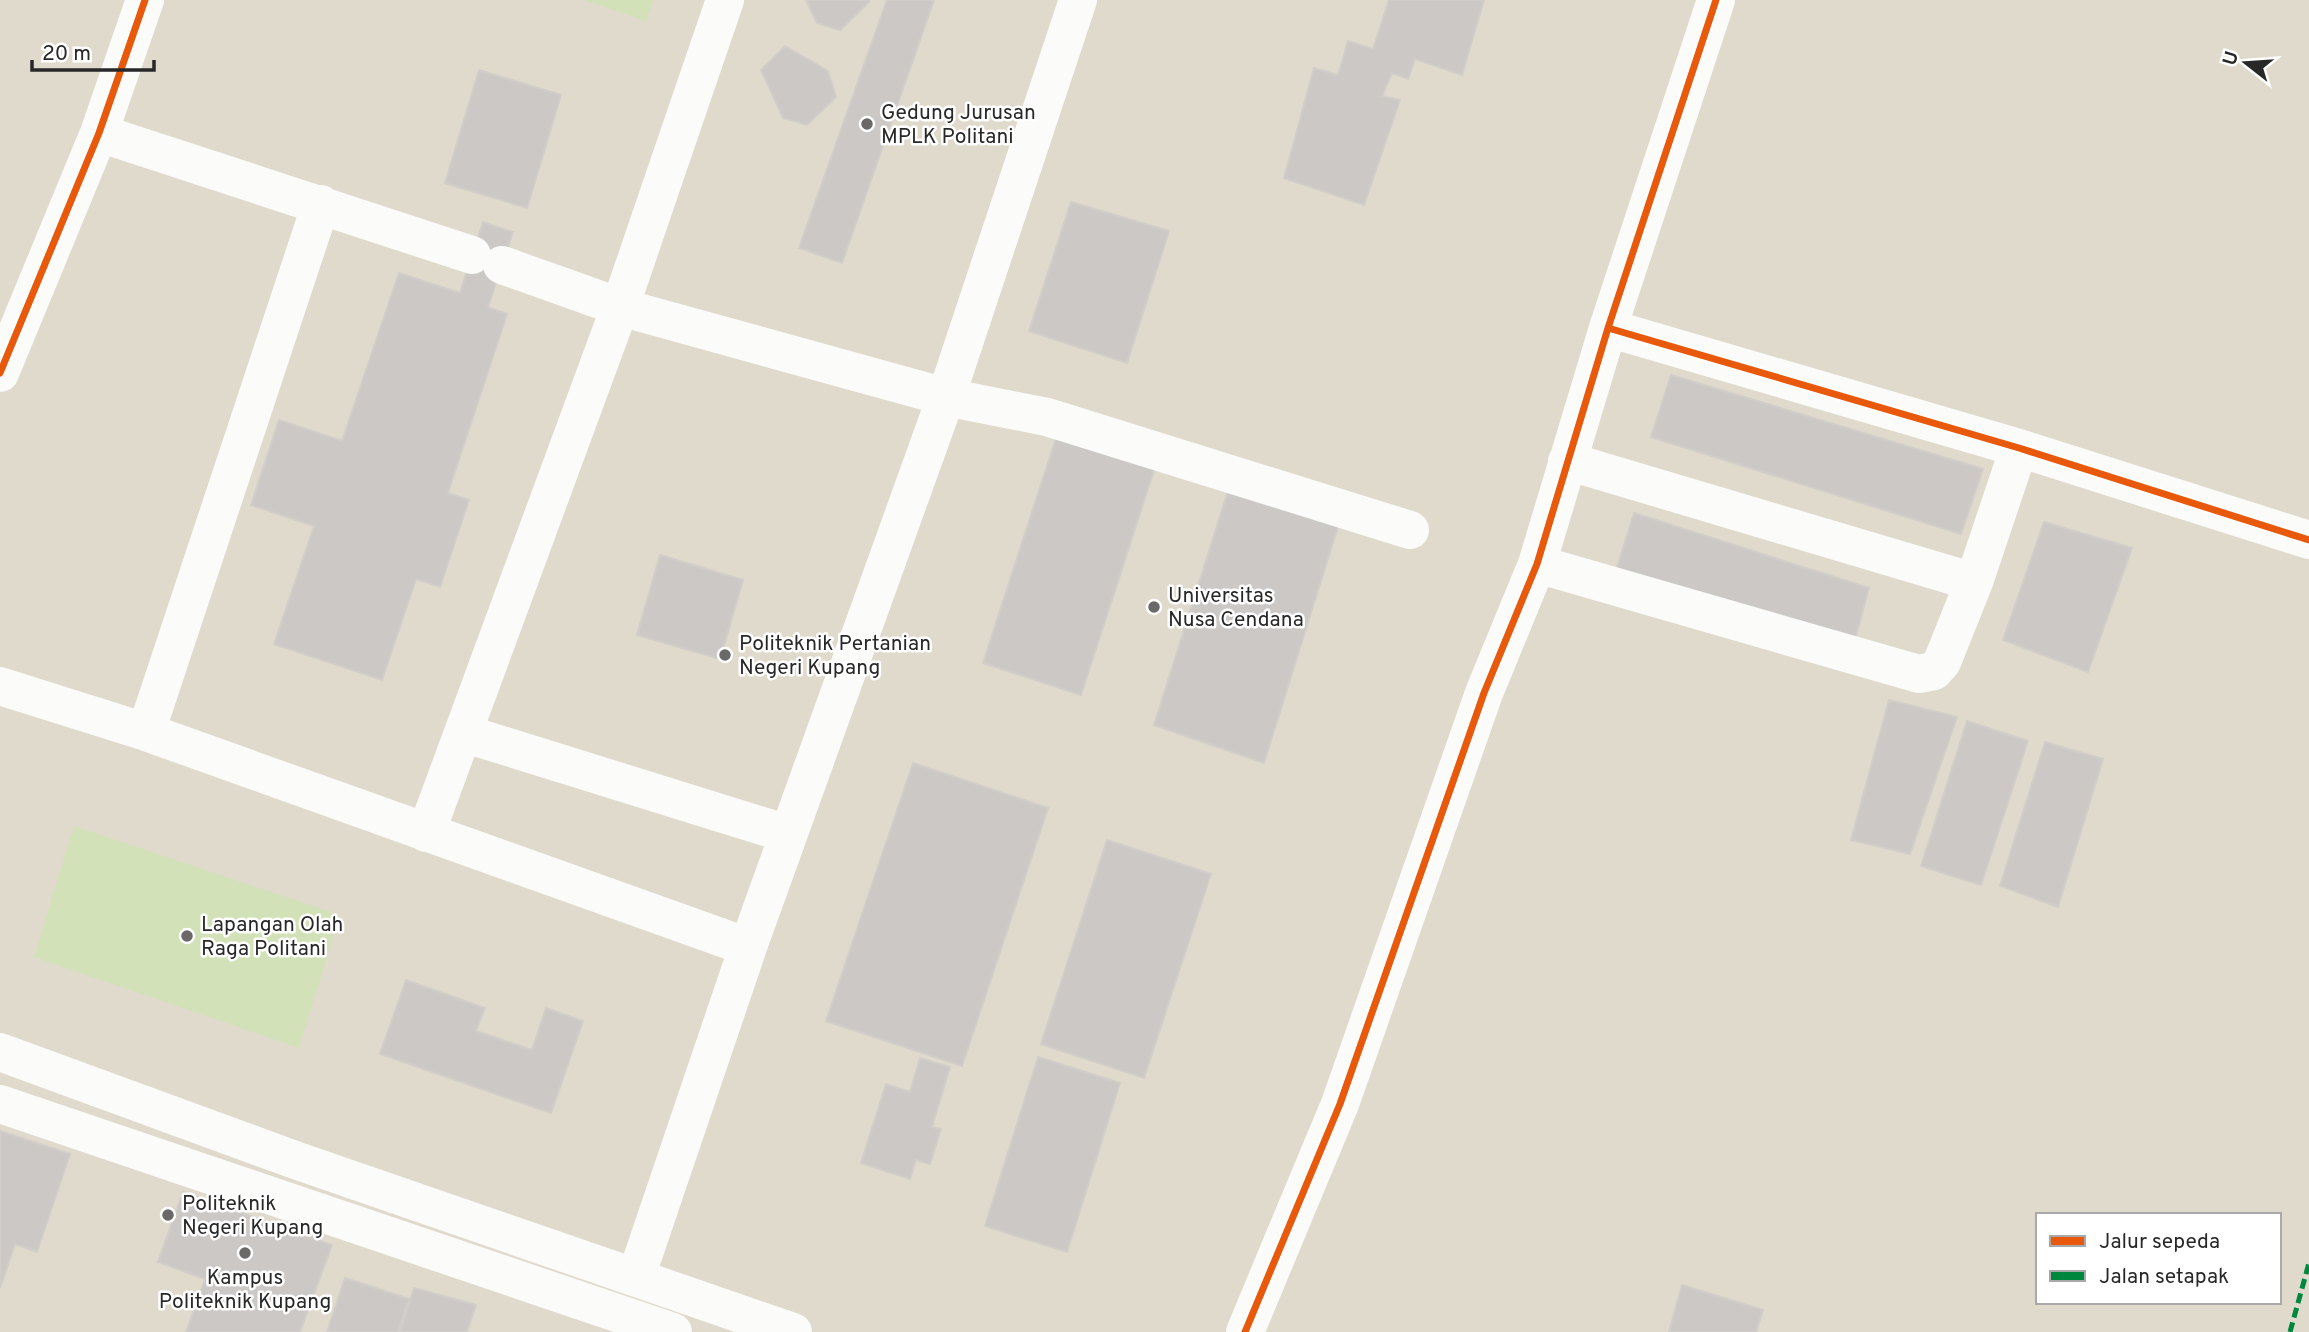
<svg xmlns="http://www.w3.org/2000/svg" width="2309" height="1332" font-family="Overpass,sans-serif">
<rect width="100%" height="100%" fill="#e6e2de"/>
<path fill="#e0dacd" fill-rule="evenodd" d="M0,0H2309V1332H0ZM2038,1215H2279V1302H2038Z"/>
<path fill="#d2e1b8" d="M584,0H653L646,21Z
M74,826L340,915L299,1048L34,957Z"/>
<path fill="#cbc8c5" stroke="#d1ceca" stroke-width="2" d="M806,0H869V2L840,30L817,23Z
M887,0H934L842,263L799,248Z
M1389,0H1484L1462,75L1415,59L1408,79L1392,73L1382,96L1400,100L1364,205L1284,178L1314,68L1338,75L1348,41L1373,49Z
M785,46L828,71L836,97L807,125L783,118L761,70Z
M479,70L561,95L527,208L445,183Z
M1071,202L1169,231L1127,363L1029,331Z
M483,222L513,232L488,307L507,314L448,493L469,500L440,587L416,579L382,680L274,644L314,526L251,505L279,420L342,441L399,273L460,293Z
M1671,375L1983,469L1961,534L1651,437Z
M1061,423L1159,455L1081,695L983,663Z
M1230,485L1341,517L1264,763L1154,725Z
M1634,513L1869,588L1854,643L1615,574Z
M2044,522L2132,548L2088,672L2003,640Z
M660,555L743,580L720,659L637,635Z
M1889,700L1957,717L1910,854L1851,840Z
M1967,721L2028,741L1981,885L1921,866Z
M2045,742L2103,759L2058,907L2000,886Z
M913,763L1048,808L962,1066L826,1021Z
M1107,840L1211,874L1144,1078L1041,1044Z
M406,980L485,1008L476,1031L532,1050L546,1008L583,1021L551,1113L380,1054Z
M1038,1057L1120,1083L1067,1252L985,1226Z
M920,1058L950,1067L932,1127L941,1129L930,1164L916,1160L910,1179L861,1163L886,1084L910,1092Z
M0,1131L70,1154L37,1252L15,1244L0,1288Z
M183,1192L332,1245L300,1332H186L205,1279L158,1262Z
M345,1278L409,1299L398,1332H327Z
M1682,1285L1763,1310L1756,1332H1669Z
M414,1288L476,1305L467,1332H400Z"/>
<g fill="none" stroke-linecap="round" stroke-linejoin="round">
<path stroke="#fbfbfa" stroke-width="38" d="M99,133L472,255
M502,265L620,307L946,397L1047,417L1410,530
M1608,328L2019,448L2309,540
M0,373L99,133L145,0
M1567,461L1974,582
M1537,564L1919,674L1934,671L1942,662L1974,582L2019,448
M0,686L146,732L748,947
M146,732L321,204
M463,733L788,834
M426,833L620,307L725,0
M0,1052L295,1160L793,1332
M0,1104L673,1332
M636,1277L748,947L946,397L1078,0
M1245,1332L1340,1104L1484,693L1537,564L1608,328L1716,0"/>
<path stroke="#00873e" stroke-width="5" stroke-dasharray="10 5" stroke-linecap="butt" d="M2290,1332L2309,1263"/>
<g stroke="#fff" stroke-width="11">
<path id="cycleway" d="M1608,328L2019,448L2309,540
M0,373L99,133L145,0
M1245,1332L1340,1104L1484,693L1537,564L1608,328L1716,0"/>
</g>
<use href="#cycleway" stroke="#e8590c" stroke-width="7"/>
</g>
<g fill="#6a6968" stroke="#fff" stroke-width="2.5">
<circle cx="867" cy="124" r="7"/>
<circle cx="1154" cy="607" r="7"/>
<circle cx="725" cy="655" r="7"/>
<circle cx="187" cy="936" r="7"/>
<circle cx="168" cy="1215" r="7"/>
<circle cx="245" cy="1253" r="7"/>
</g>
<g text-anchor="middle" stroke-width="5" stroke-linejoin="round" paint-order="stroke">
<g font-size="21" fill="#282828" stroke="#fff" text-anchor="start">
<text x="881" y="119">Gedung Jurusan<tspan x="881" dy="24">MPLK Politani</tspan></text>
<text x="1168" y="602">Universitas<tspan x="1168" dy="24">Nusa Cendana</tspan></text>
<text x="739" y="650">Politeknik Pertanian<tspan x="739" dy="24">Negeri Kupang</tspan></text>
<text x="201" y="931">Lapangan Olah<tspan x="201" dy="24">Raga Politani</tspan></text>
<text x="182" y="1210">Politeknik<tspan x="182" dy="24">Negeri Kupang</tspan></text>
<text x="245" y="1284" text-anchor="middle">Kampus<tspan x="245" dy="24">Politeknik Kupang</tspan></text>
</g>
</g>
<rect x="2036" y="1213" width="245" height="91" fill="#ffffff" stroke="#a9a9a9" stroke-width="2"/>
<rect x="2050" y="1236" width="35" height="10" fill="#e8590c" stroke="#a9a9a9" stroke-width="2"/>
<text x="2099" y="1248" font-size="21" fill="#282828">Jalur sepeda</text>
<rect x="2050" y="1271" width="35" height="10" fill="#00873e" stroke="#a9a9a9" stroke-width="2"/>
<text x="2099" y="1283" font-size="21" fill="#282828">Jalan setapak</text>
<g transform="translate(2246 63) rotate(287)" stroke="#ffffff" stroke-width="5" paint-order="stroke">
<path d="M0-5L12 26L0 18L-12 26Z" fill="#282828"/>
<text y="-10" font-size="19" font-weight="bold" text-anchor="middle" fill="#282828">U</text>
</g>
<path d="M32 60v10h122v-10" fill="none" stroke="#282828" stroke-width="3.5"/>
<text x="42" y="60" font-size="21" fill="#282828" stroke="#ffffff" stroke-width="5" paint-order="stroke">20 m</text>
</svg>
